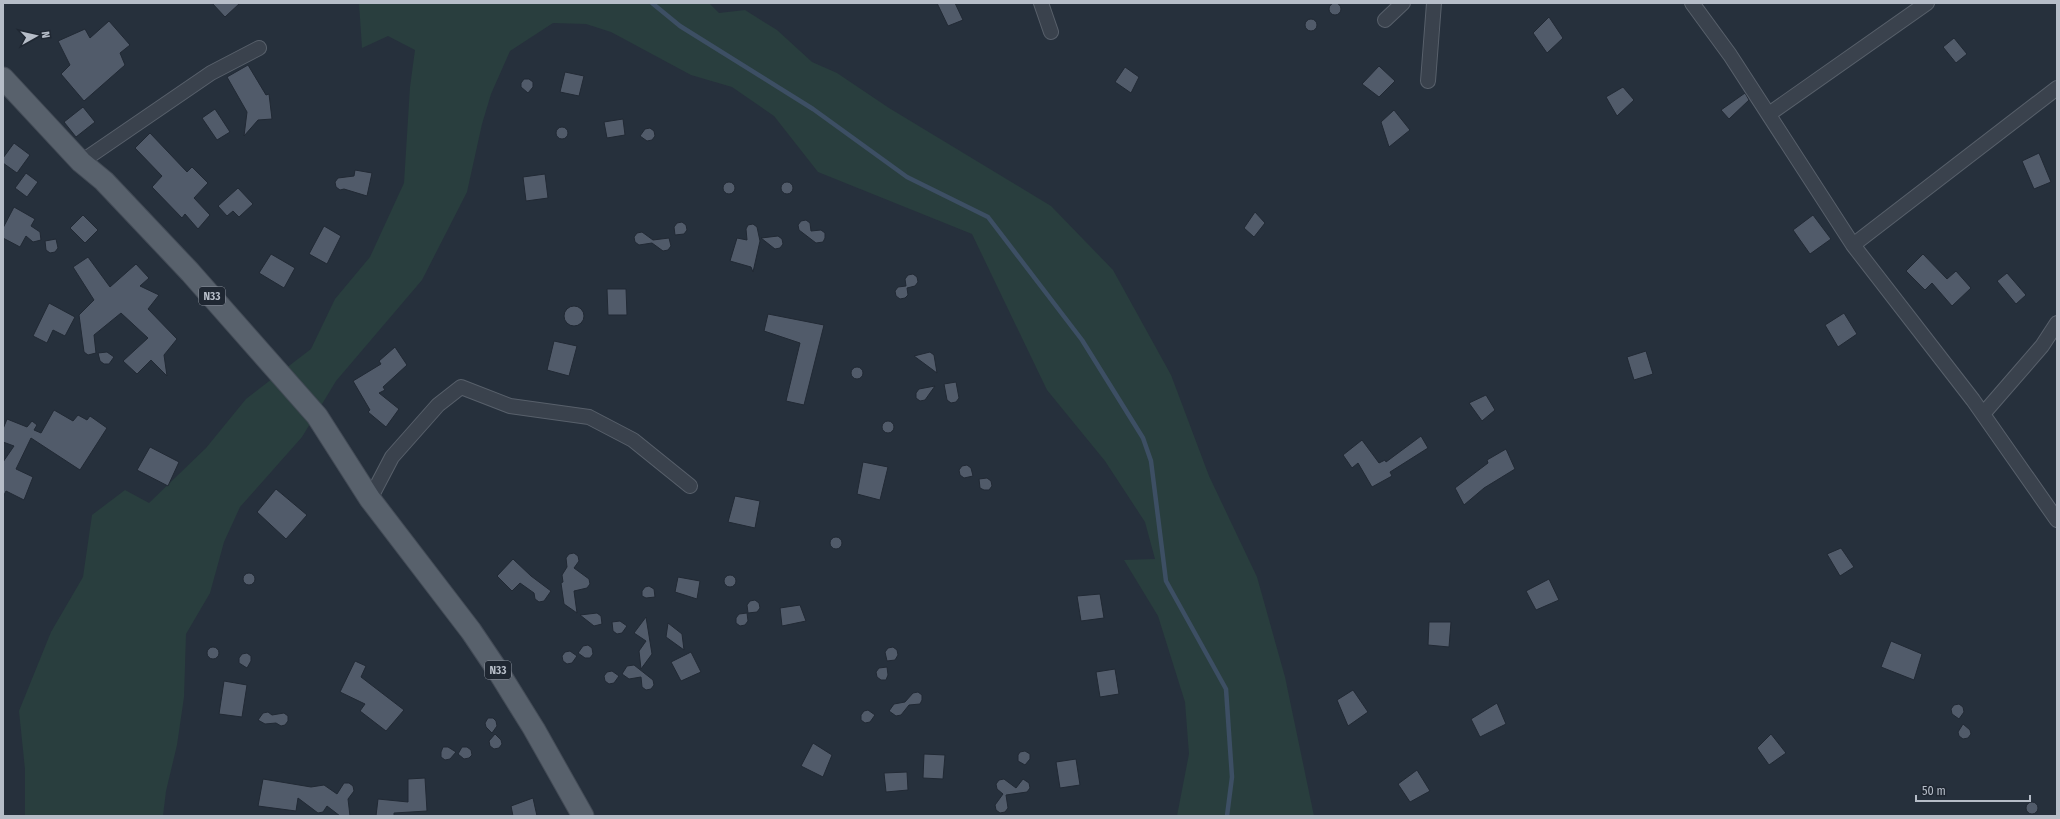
<svg xmlns="http://www.w3.org/2000/svg" width="2060" height="819" font-family="'Fira Sans Condensed',sans-serif">
<rect width="100%" height="100%" fill="#26303c"/>
<path fill="#293e3e" d="M359,3H709L719,13L745,10L777,30L812,62L837,73L889,108L1051,206L1113,270L1171,375L1209,476L1257,577L1285,677L1314,816H1177L1189,754L1185,702L1158,616L1124,560L1155,559L1145,522L1105,461L1047,390L972,234L818,172L774,116L732,87L691,75L611,32L586,24L553,23L510,51L491,94L482,124L467,192L422,280L336,381L302,437L240,507L224,542L210,593L186,634L184,697L177,745L166,791L163,816H25V769L19,711L51,632L83,577L92,515L125,490L149,503L206,448L246,399L311,349L335,299L370,257L404,183L410,87L415,50L388,36L362,48Z"/>
<g fill="none" stroke-linecap="round" stroke-linejoin="round">
<path stroke="#3d4f64" stroke-width="4.5" d="M652,3L680,26L813,109L907,177L988,217L1082,340L1143,438L1151,461L1166,581L1226,689L1232,777L1227,816"/>
</g>
<path fill="#515b6a" stroke="#212934" d="M1329 9a6 6 0 1 1 12 0a6 6 0 1 1-12 0Z
M212,3H240L225,17Z
M937,3H955L963,20L948,26Z
M1549,17L1563,38L1547,53L1533,33Z
M1305 25a6 6 0 1 1 12 0a6 6 0 1 1-12 0Z
M109,21L130,45L120,53L125,65L84,101L61,74L70,65L58,41L85,29L90,38Z
M1954,38L1967,54L1956,63L1943,47Z
M248,65L266,95L269,94L272,119L258,120L244,136L247,112L227,77Z
M1379,66L1395,81L1379,97L1362,84Z
M1125,67L1139,77L1131,93L1115,82Z
M565,72L584,76L579,96L560,92Z
M524,79H529L533,82V87L528,93L521,87V83Z
M1623,87L1634,100L1617,116L1606,97Z
M1745,93L1749,100L1729,119L1721,110Z
M83,107L95,122L76,137L64,122Z
M215,109L230,132L217,140L202,118Z
M1394,110L1410,130L1389,147L1381,122Z
M623,119L625,135L607,138L604,122Z
M556 133a6 6 0 1 1 12 0a6 6 0 1 1-12 0Z
M650,128L654,131L655,136L652,140L647,141L640,136L645,129Z
M150,133L187,172L192,167L208,183L194,198L210,215L198,229L185,214L182,218L152,187L162,176L135,148Z
M14,143L30,155L17,173L3,163V158Z
M2039,153L2051,182L2034,189L2022,161Z
M355,170L372,173L367,196L344,189L340,190L336,187L335,182L338,178L354,176Z
M26,173L38,182L27,197L15,188Z
M545,174L548,198L526,201L523,177Z
M781 188a6 6 0 1 1 12 0a6 6 0 1 1-12 0Z
M723 188a6 6 0 1 1 12 0a6 6 0 1 1-12 0Z
M238,188L253,204L239,217L233,211L227,216L218,206Z
M14,207L35,219L31,226L40,232L41,240L33,242L26,236L20,247L3,238V228Z
M1255,212L1265,223L1254,237L1244,228Z
M83,215L98,230L85,243L70,228Z
M1813,215L1831,239L1810,254L1793,230Z
M806,220L810,223L811,231L821,230L825,233V238L823,242L816,243L799,230L798,225L801,221Z
M682,222L686,225L687,230L684,234L675,235L674,227L677,223Z
M753,224L757,227L760,241L753,272L751,267L730,261L737,238L747,240L746,229L748,225Z
M324,226L341,236L327,264L309,254Z
M642,232L653,240L669,238L671,246L668,250L663,251L652,243L639,245L635,242L634,237L637,233Z
M778,236L782,239L783,244L780,248L775,249L761,238Z
M56,239L58,248L55,252L50,253L46,250L45,241Z
M271,254L295,268L284,288L259,273Z
M1923,254L1947,279L1956,271L1971,288L1952,306L1932,283L1925,290L1906,271Z
M88,257L110,287L136,264L149,278L140,286L159,295L148,309L177,339L164,355L167,376L151,360L137,374L123,361L148,338L121,313L94,335L96,353L88,355L84,352L79,315L94,300L73,267Z
M2007,273L2026,295L2016,304L1997,281Z
M913,274L917,277L918,282L915,286L907,288L908,295L905,298L900,299L896,296L895,291L898,287L906,286L905,279L908,275Z
M607,289H626L627,315H608Z
M49,303L75,317L65,336L53,330L47,343L33,336Z
M564 316a10 10 0 1 1 20 0a10 10 0 1 1-20 0Z
M1844,313L1857,334L1838,347L1825,325Z
M768,314L824,325L804,405L786,401L800,343L764,331Z
M554,341L577,346L569,376L547,370Z
M395,347L407,365L383,387L385,390L379,393L399,409L386,427L368,412L370,410L353,381L381,364L379,361Z
M1646,351L1653,374L1634,380L1627,357Z
M107,352L114,357L109,364H104L100,361L98,353Z
M930,352L934,355L937,373L914,356Z
M851 373a6 6 0 1 1 12 0a6 6 0 1 1-12 0Z
M956,382L959,398L956,402L951,403L947,400L944,384Z
M935,386L925,400L920,401L916,398V393L919,389Z
M1486,395L1495,410L1482,421L1469,403Z
M54,410L73,421L78,415L87,420L90,416L107,428L80,470L31,438L16,469L33,477L24,500L6,491L3,497V462L14,446L3,442V429L7,419L27,427L32,421L37,425L34,430L41,433Z
M882 427a6 6 0 1 1 12 0a6 6 0 1 1-12 0Z
M1421,436L1428,448L1390,472L1392,476L1372,487L1358,463L1352,468L1343,455L1362,440L1379,463L1385,460L1386,462Z
M150,447L179,462L168,486L137,470Z
M1506,449L1515,469L1484,488L1464,505L1455,488L1488,463L1487,460Z
M863,462L888,467L880,500L857,494Z
M967,465L971,468L973,476L964,478L960,475L959,470L962,466Z
M987,478L991,481L992,486L989,490H984L980,488L979,479Z
M276,489L307,515L286,539L257,512Z
M735,496L760,501L755,528L728,522Z
M830 543a6 6 0 1 1 12 0a6 6 0 1 1-12 0Z
M1841,548L1854,567L1840,576L1827,554Z
M574,553L578,556L579,561L574,568L589,579L590,584L587,588L574,591L577,613L564,604L561,583L563,582L562,575L567,567L566,558L569,554Z
M513,559L531,576L551,591L544,601L539,602L535,599L534,593L520,583L512,591L497,576Z
M243 579a6 6 0 1 1 12 0a6 6 0 1 1-12 0Z
M724 581a6 6 0 1 1 12 0a6 6 0 1 1-12 0Z
M678,577L700,581L697,599L675,592Z
M1549,579L1559,600L1536,610L1526,591Z
M649,586L654,589L655,597L646,598L642,596V591L645,587Z
M1100,594L1104,618L1081,621L1077,596Z
M755,600L759,603L760,608L757,612L748,613L747,605L750,601Z
M800,605L806,621L782,626L780,608Z
M597,613L601,616L602,624L594,626L580,615Z
M747,613L748,621L745,625L740,626L736,623V618L739,614Z
M646,617L652,654L641,669L639,651L646,641L634,633Z
M620,621L627,626L622,633L617,634L613,631L612,622Z
M1429,622H1451L1449,647L1428,645Z
M668,623L682,634L684,650L666,637Z
M1891,641L1922,654L1914,680L1881,667Z
M588,645L592,648L593,654L590,658H585L578,653L583,646Z
M207 653a6 6 0 1 1 12 0a6 6 0 1 1-12 0Z
M893,647L897,650L898,655L895,660L887,661L885,652L888,648Z
M570,651L577,656L572,663L567,664L563,661L562,656L565,652Z
M691,652L701,672L681,681L671,662Z
M247,653L251,656V661L247,668L239,663V658L242,654Z
M355,661L366,666L361,677L404,710L386,731L360,711L365,704L340,692Z
M634,665L653,680L654,685L651,689L646,690L642,687L641,677L629,679L622,674L627,666Z
M887,667L888,675L886,680H881L877,677L876,672L879,668Z
M1115,669L1119,694L1100,697L1096,672Z
M612,671L619,676L614,683L609,684L605,681L604,676L607,672Z
M224,681L247,685L242,717L219,714Z
M1353,690L1368,712L1348,726L1337,700Z
M918,692L922,695V700L920,704L909,705L901,715L896,716L889,711L894,704L905,702L913,693Z
M1497,703L1506,724L1480,737L1471,719Z
M1959,704L1963,707L1964,712L1959,719L1952,714L1951,709L1954,705Z
M868,710L875,715L870,722L865,723L861,720V715L864,711Z
M268,712L272,715L284,713L288,716V721L285,725L281,726L276,723L265,724L258,720L263,713Z
M488,718H493L496,721L497,726L492,733L486,727L485,723Z
M1963,724L1970,730L1971,734L1968,738L1963,739L1959,736L1958,732Z
M495,734L501,740L502,744L499,748L494,749L490,746L489,741Z
M1771,734L1786,753L1769,765L1757,748Z
M813,743L832,755L823,777L801,766Z
M443,747H448L456,752L450,759L445,760L441,757V752Z
M462,747H467L471,750L472,755L469,758L464,759L458,754Z
M1025,751L1030,754V759L1025,765L1018,761V755L1020,752Z
M924,754L945,755L943,779L923,778Z
M1076,759L1080,785L1060,788L1056,762Z
M1417,770L1430,791L1410,802L1398,784Z
M907,772L908,790L886,792L884,773Z
M425,778L427,811L394,813V816H376L378,799L408,802V779Z
M263,779L311,787L324,785L337,794L344,783H349L353,786L354,791L348,799L350,816H340L327,806L323,812L318,813L298,798L296,811L258,806Z
M1004,779L1016,788L1023,779L1029,783L1030,788L1027,792L1006,795L1008,808L1005,812L1000,813L996,810L995,805L1003,794L997,789L996,784L999,780Z
M533,798L537,816H513L511,806Z
M2026 808a6 6 0 1 1 12 0a6 6 0 1 1-12 0Z"/>
<g fill="none" stroke-linecap="round" stroke-linejoin="round">
<g stroke="#58606b" stroke-width="16">
<path id="street" d="M1041,3L1051,32
M1692,3L1730,55L1853,245L1973,400L2057,520
M1385,20L1403,3
M1428,81L1434,3
M1769,114L1927,3
M81,162L211,73L259,48
M1853,245L2057,88
M1983,414L2042,346L2057,323
M370,499L392,457L438,405L461,387L510,406L589,417L633,440L690,486"/>
</g>
<g stroke="#434b56" stroke-width="23">
<path id="primary" d="M3,78L81,162L104,181L190,272L317,416L370,499L471,631L498,671L534,729L583,816"/>
</g>
<use href="#street" stroke="#3a424d" stroke-width="14"/>
<use href="#primary" stroke="#58616c" stroke-width="21"/>
</g>
<g text-anchor="middle" stroke-width="3" stroke-linejoin="round" paint-order="stroke">
<g fill="#1f2732" stroke="#89909b" stroke-width="1">
<rect x="199" y="287" width="26" height="18" rx="3"/>
<rect x="485" y="661" width="26" height="18" rx="3"/>
</g>
<g font-size="11" font-weight="bold" fill="#b6bdc8">
<text x="212" y="300">N33</text>
<text x="498" y="674">N33</text>
</g>
</g>
<rect width="2060" height="819" fill="none" stroke="#b6bdc8" stroke-width="8"/>
<g transform="translate(36 36) rotate(82)" stroke="#1f2732" stroke-width="3" paint-order="stroke">
<path d="M0-3L7 15L0 10L-7 15Z" fill="#b6bdc8"/>
<text y="-6" font-size="11" font-weight="bold" text-anchor="middle" fill="#b6bdc8">N</text>
</g>
<path d="M1916 795v6h114v-6" fill="none" stroke="#b6bdc8" stroke-width="2"/>
<text x="1922" y="795" font-size="12" fill="#b6bdc8" stroke="#1f2732" stroke-width="3" paint-order="stroke">50 m</text>
</svg>
